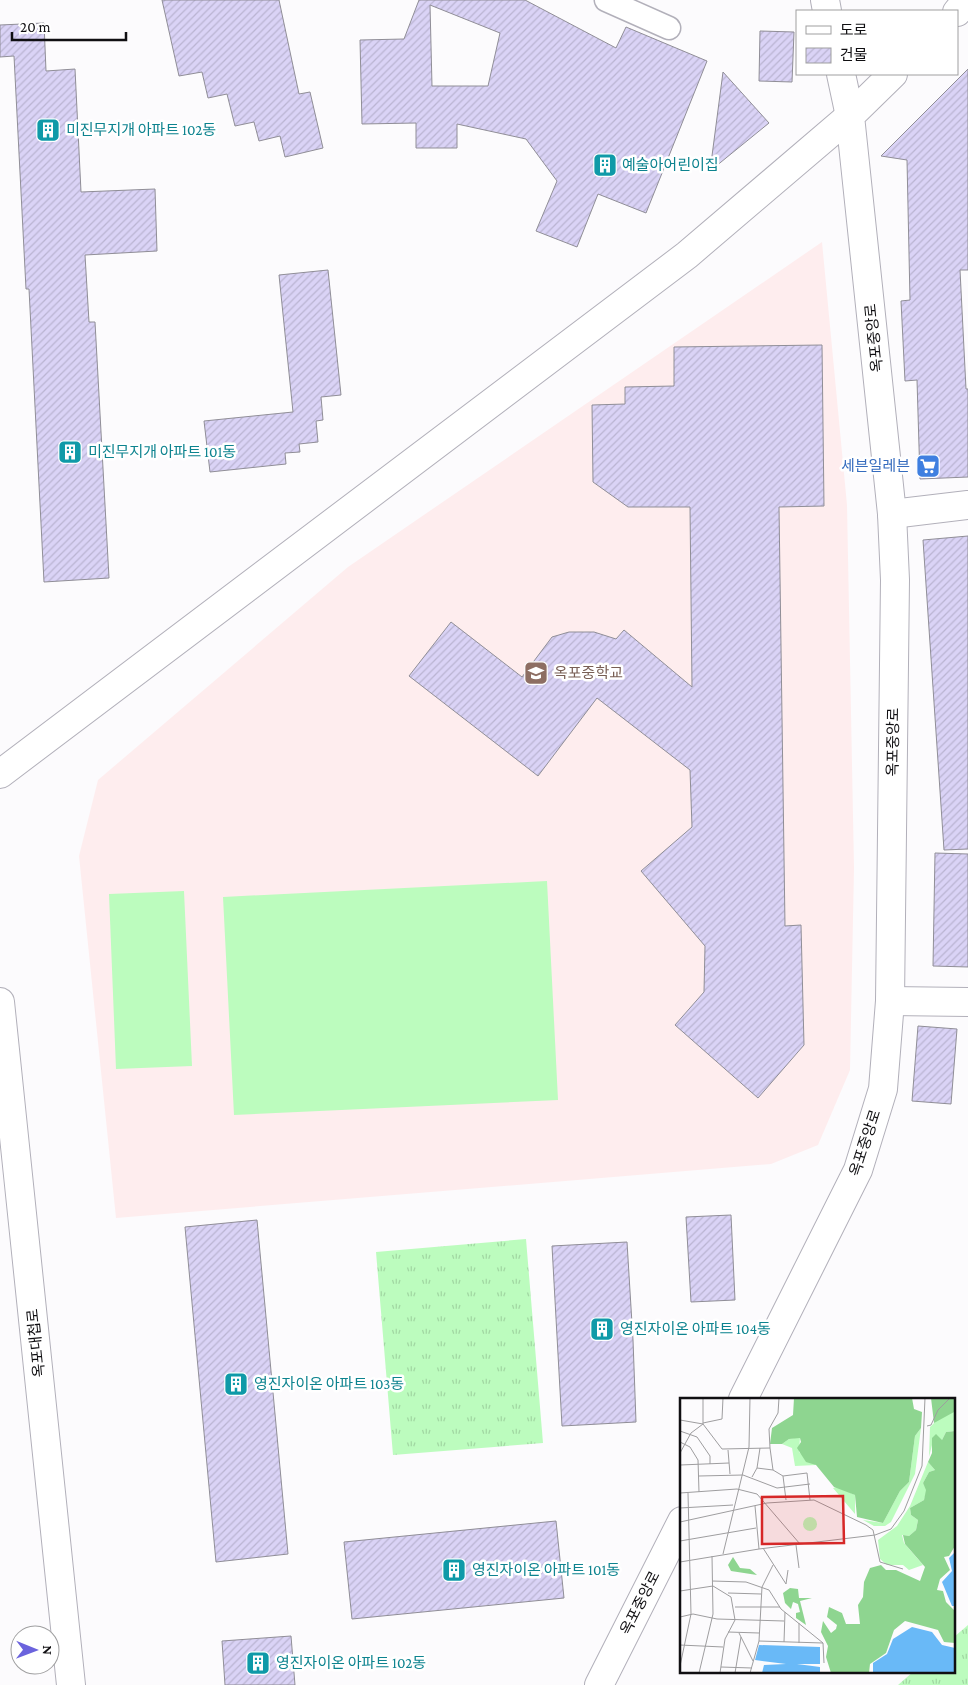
<svg xmlns="http://www.w3.org/2000/svg" width="968" height="1685" font-family="'Crimson Pro','Noto Sans KR',serif">
<defs>
<pattern id="grass-tufts" width="24" height="20" patternUnits="userSpaceOnUse" patternTransform="scale(1.25)"><rect width="24" height="20" fill="#bcfcbe"/><path d="M3 7l-1-3M5 7V3M7 7l1-3M15 17l-1-3M17 17v-4M19 17l1-3" fill="none" stroke="#a1d7a2"/></pattern>
<pattern id="building-hatch" width="6" height="6" patternUnits="userSpaceOnUse" patternTransform="scale(1.25)"><rect width="6" height="6" fill="#dad3f6"/><path d="M-1 1l2-2M0 6l6-6M5 7l2-2" fill="none" stroke="#bab4d2"/></pattern>
</defs>
<rect width="100%" height="100%" fill="#fcfbfd"/>
<path fill="#feedee" d="M822,242L847,505L854,868L850,1070L818,1145L771,1164L116,1218L79,856L98,780L348,567Z"/>
<path fill="url(#grass-tufts)" d="M526,1239L543,1443L393,1455L376,1252Z
M968,1625V1685H898L914,1671H954V1637Z"/>
<path fill="#bcfcbe" d="M547,881L558,1100L234,1115L223,897Z
M184,891L192,1066L116,1069L109,894Z"/>
<path fill="url(#building-hatch)" stroke="#908e97" fill-rule="evenodd" d="M162,0H279L299,94L310,92L323,148L285,157L280,136L259,141L254,122L235,126L227,94L208,98L202,72L179,76Z
M419,0H525L616,48L626,27L707,61L646,213L598,194L577,247L536,231L557,181L526,139L457,124V148H416V123L362,124L360,40L404,39ZM430,5L500,33L488,86H432Z
M44,23L46,71L75,69L81,192L155,189L157,251L85,255L89,322H95L109,578L44,582L29,289H26L14,56L0,57V25Z
M760,31L794,32L792,82L759,81Z
M968,69V270H960L966,389H968V477L920,479L917,380L905,381L901,301L910,300L907,160L881,156Z
M723,72L769,123L710,171Z
M328,270L341,395L321,397L323,420L316,421L318,442L299,444L300,452L285,453L286,464L210,472L204,421L293,412L279,275Z
M822,345L824,506L779,507L785,926L801,925L804,1045L758,1098L675,1025L704,992L705,946L641,871L692,827L690,770L597,698L538,776L409,676L451,622L522,677L552,637L569,632H594L616,639L624,630L692,687L690,507H628L593,482L592,405L625,404V387L674,386V347Z
M968,536V849L944,850L923,540Z
M935,853L968,854V967L933,966Z
M918,1026L957,1029L951,1104L912,1101Z
M731,1215L735,1300L691,1302L686,1217Z
M257,1220L288,1554L216,1562L185,1227Z
M627,1242L633,1340L636,1422L562,1426L552,1246Z
M556,1521L564,1598L352,1619L344,1542Z
M291,1636L295,1685H225L222,1641Z"/>
<g fill="none" stroke-linecap="round" stroke-linejoin="round">
<g stroke="#b2b0ba" stroke-width="25">
<path id="lane" d="M606,0L669,28"/>
</g>
<g stroke="#b2b0ba" stroke-width="30">
<path id="street" d="M825,0L827,11
M841,74L850,116
M892,514L968,505
M890,1001L968,1002"/>
</g>
<g stroke="#b2b0ba" stroke-width="30">
<path id="secondary" d="M957,12L967,0
M0,774L687,255L850,116L893,74
M0,1002L71,1685
M743,1399L858,1170L883,1089L890,1001L895,580L892,514L850,116
M599,1685L682,1521"/>
</g>
<use href="#lane" stroke="#fff" stroke-width="22"/>
<use href="#street" stroke="#fff" stroke-width="28"/>
<use href="#secondary" stroke="#fff" stroke-width="28"/>
</g>
<defs>
<g id="building-square" transform="scale(1.25)"><rect x="-9" y="-9" width="18" height="18" rx="4" fill="#0f9aa8" stroke="#fff"/><path d="M-4-6H4V6H1V3H-1V6H-4ZM-2.5-4.3h1.7v1.8h-1.7ZM.8-4.3h1.7v1.8H.8ZM-2.5-1h1.7V.8h-1.7ZM.8-1h1.7V.8H.8Z" fill="#fff"/></g>
<g id="supermarket-square" transform="scale(1.25)"><rect x="-9" y="-9" width="18" height="18" rx="4" fill="#3f7fe0" stroke="#fff"/><path d="M-6-5.5h2.5l.6 2H6L4.5 2H-2.5L-4.4-4H-6ZM-1.5 3.2a1.3 1.3 0 1 0 .1 0ZM3 3.2a1.3 1.3 0 1 0 .1 0Z" fill="#fff"/></g>
<g id="school-square" transform="scale(1.25)"><rect x="-9" y="-9" width="18" height="18" rx="4" fill="#8d6e63" stroke="#fff"/><path d="M0-5L7-2L0 1L-7-2ZM-4 1L0 2.5L4 1V4Q0 6-4 4Z" fill="#fff"/></g>
</defs>
<g fill-rule="evenodd">
<use href="#building-square" x="48" y="130"/>
<use href="#building-square" x="605" y="165"/>
<use href="#building-square" x="70" y="452"/>
<use href="#supermarket-square" x="928" y="466"/>
<use href="#school-square" x="536" y="673"/>
<use href="#building-square" x="602" y="1329"/>
<use href="#building-square" x="236" y="1384"/>
<use href="#building-square" x="454" y="1570"/>
<use href="#building-square" x="258" y="1663"/>
</g>
<g text-anchor="middle" stroke-width="5" stroke-linejoin="round" paint-order="stroke">
<g font-size="15" fill="#0d838f" stroke="#fff" text-anchor="start">
<text x="66" y="135">미진무지개 아파트 102동</text>
<text x="622" y="170">예술아어린이집</text>
<text x="88" y="457">미진무지개 아파트 101동</text>
<text x="620" y="1334">영진자이온 아파트 104동</text>
<text x="254" y="1389">영진자이온 아파트 103동</text>
<text x="472" y="1575">영진자이온 아파트 101동</text>
<text x="276" y="1668">영진자이온 아파트 102동</text>
</g>
<g font-size="15" fill="#100f12" stroke="#fff">
<text transform="translate(874 338) rotate(-96)" y="5">옥포중앙로</text>
<text transform="translate(893 742) rotate(-89)" y="5">옥포중앙로</text>
<text transform="translate(865 1143) rotate(-72)" y="5">옥포중앙로</text>
<text transform="translate(36 1343) rotate(-96)" y="5">옥포대첩로</text>
<text transform="translate(640 1603) rotate(-63)" y="5">옥포중앙로</text>
</g>
<g font-size="15" fill="#366cbe" stroke="#fff" text-anchor="end">
<text x="910" y="471">세븐일레븐</text>
</g>
<g font-size="15" fill="#785e54" stroke="#fff" text-anchor="start">
<text x="554" y="678">옥포중학교</text>
</g>
</g>
<g transform="translate(680 1398)">
<rect width="275" height="275" fill="#fcfbfd"/>
<path d="M275,11V33L266,34L262,42L253,43L249,59L250,29L259,20ZM241,30L235,76L211,124L205,128H194L183,122L203,125L220,93L229,84L235,38ZM120,39L119,54L136,67L115,68L112,50L102,46L109,41ZM248,64L255,72L249,74L243,85L247,92L244,102L230,110L231,117L238,122L236,132L229,138L222,137L224,145L243,167L229,172L223,167H207L200,161L198,142L217,128L230,108ZM158,89L175,97V116L153,90Z" fill="#bcfcbe"/>
<path d="M114,0H232L234,11L242,14L241,30L235,38L229,84L220,93L203,125L177,119L175,97L154,89L136,67L126,64L117,50L121,44L120,40L109,41L102,46H90L92,30L113,17ZM251,0H275L274,14L254,25ZM275,33V148L269,158L264,159L270,172L260,181L257,192L263,193L266,204L275,213V245L264,244L258,232L225,223L214,232L206,255L190,266L189,275H151L146,259L148,248L141,234L143,223L151,235L156,231L157,227L147,219L149,209L162,215L166,226H180L178,207L183,199L184,184L190,170L201,167L206,172H216L240,183L245,169L225,146L223,137L229,138L236,132L238,122L231,117L230,110L244,102L246,92L243,85L249,74L255,72L248,64L252,55V40L256,36L262,42L266,34ZM53,159L60,170L70,171L77,177L51,173L48,167ZM110,190L118,191L119,200H132L120,203L126,227L116,220V215L120,214L118,206L113,204L111,211L105,205L103,195Z" fill="#8ed590"/>
<path d="M123 126a7 7 0 1 1 14 0a7 7 0 1 1-14 0Z" fill="#bcfcbe"/>
<path d="M275,154V208H272L262,184L272,173L269,160ZM232,229L252,234L262,247L275,250V275H193V265L207,256L213,241ZM79,247L140,249V266H117L140,269V275H82L84,267L106,266L75,262Z" fill="#69b9f7"/>
<path fill="none" stroke="#9e9d9f" stroke-width="1" d="M0,22L23,26M23,25L42,21L43,0M23,26L42,51L90,50L93,72L103,78L127,75L130,102M23,26V0M247,28L251,27L258,12L270,0M0,33L17,39L30,58V66M0,44L10,49L18,62L19,94M90,50L89,31L98,15L99,0M48,52L50,76M0,55L11,35L23,26M0,67L49,65M77,70L93,72M19,78L63,77L97,90L130,86M103,78L106,102M72,79L77,70L80,50M0,95L57,91L77,96L120,146M75,108L79,151M0,110L53,107M0,124L87,105L134,102L186,127L193,132L200,164L223,171M0,143L76,130M116,147L119,170M83,150L106,186L108,172M43,156L69,49L70,0M0,164L79,151L195,137L211,131L224,113L242,68L245,0M32,183L66,184L89,192L101,211L143,245L144,265M0,193L33,188L51,199L55,222L45,241L40,275M48,195L81,196M55,209H100M0,219L13,216L37,221L104,223M48,234L79,235M59,235L73,263M79,243L143,245M104,244L105,214M119,245V225M0,247L43,249M0,268L11,216L8,95M41,269L72,270M19,275L33,216L32,158M55,275L61,239M70,275L79,243L82,189L93,167"/>
<path fill="#d62828" fill-opacity="0.15" stroke="#d62828" stroke-width="2.5" d="M163,98L164,145L82,146V99Z"/>
<rect width="275" height="275" fill="none" stroke="#100f12" stroke-width="2.5"/>
</g>
<rect x="796" y="10" width="162" height="65" fill="#ffffff" stroke="#9f9fa0"/>
<rect x="806" y="26" width="25" height="8" fill="#ffffff" stroke="#9f9fa0"/>
<text x="840" y="35" font-size="15" fill="#100f12">도로</text>
<rect x="806" y="48" width="25" height="15" fill="url(#building-hatch)" stroke="#9f9fa0"/>
<text x="840" y="60" font-size="15" fill="#100f12">건물</text>
<g transform="translate(35 1650) rotate(91)"><circle r="24" fill="#ffffff" stroke="#9f9fa0"/>
<path d="M0-4L9 19L0 12L-9 19Z" fill="#6b63dd"/>
<text y="-8" font-size="14" font-weight="bold" text-anchor="middle" fill="#100f12">N</text>
</g>
<path d="M12 32v8h114v-8" fill="none" stroke="#100f12" stroke-width="2.5"/>
<text x="20" y="32" font-size="15" fill="#100f12" stroke="#ffffff" stroke-width="4" paint-order="stroke">20 m</text>
</svg>
